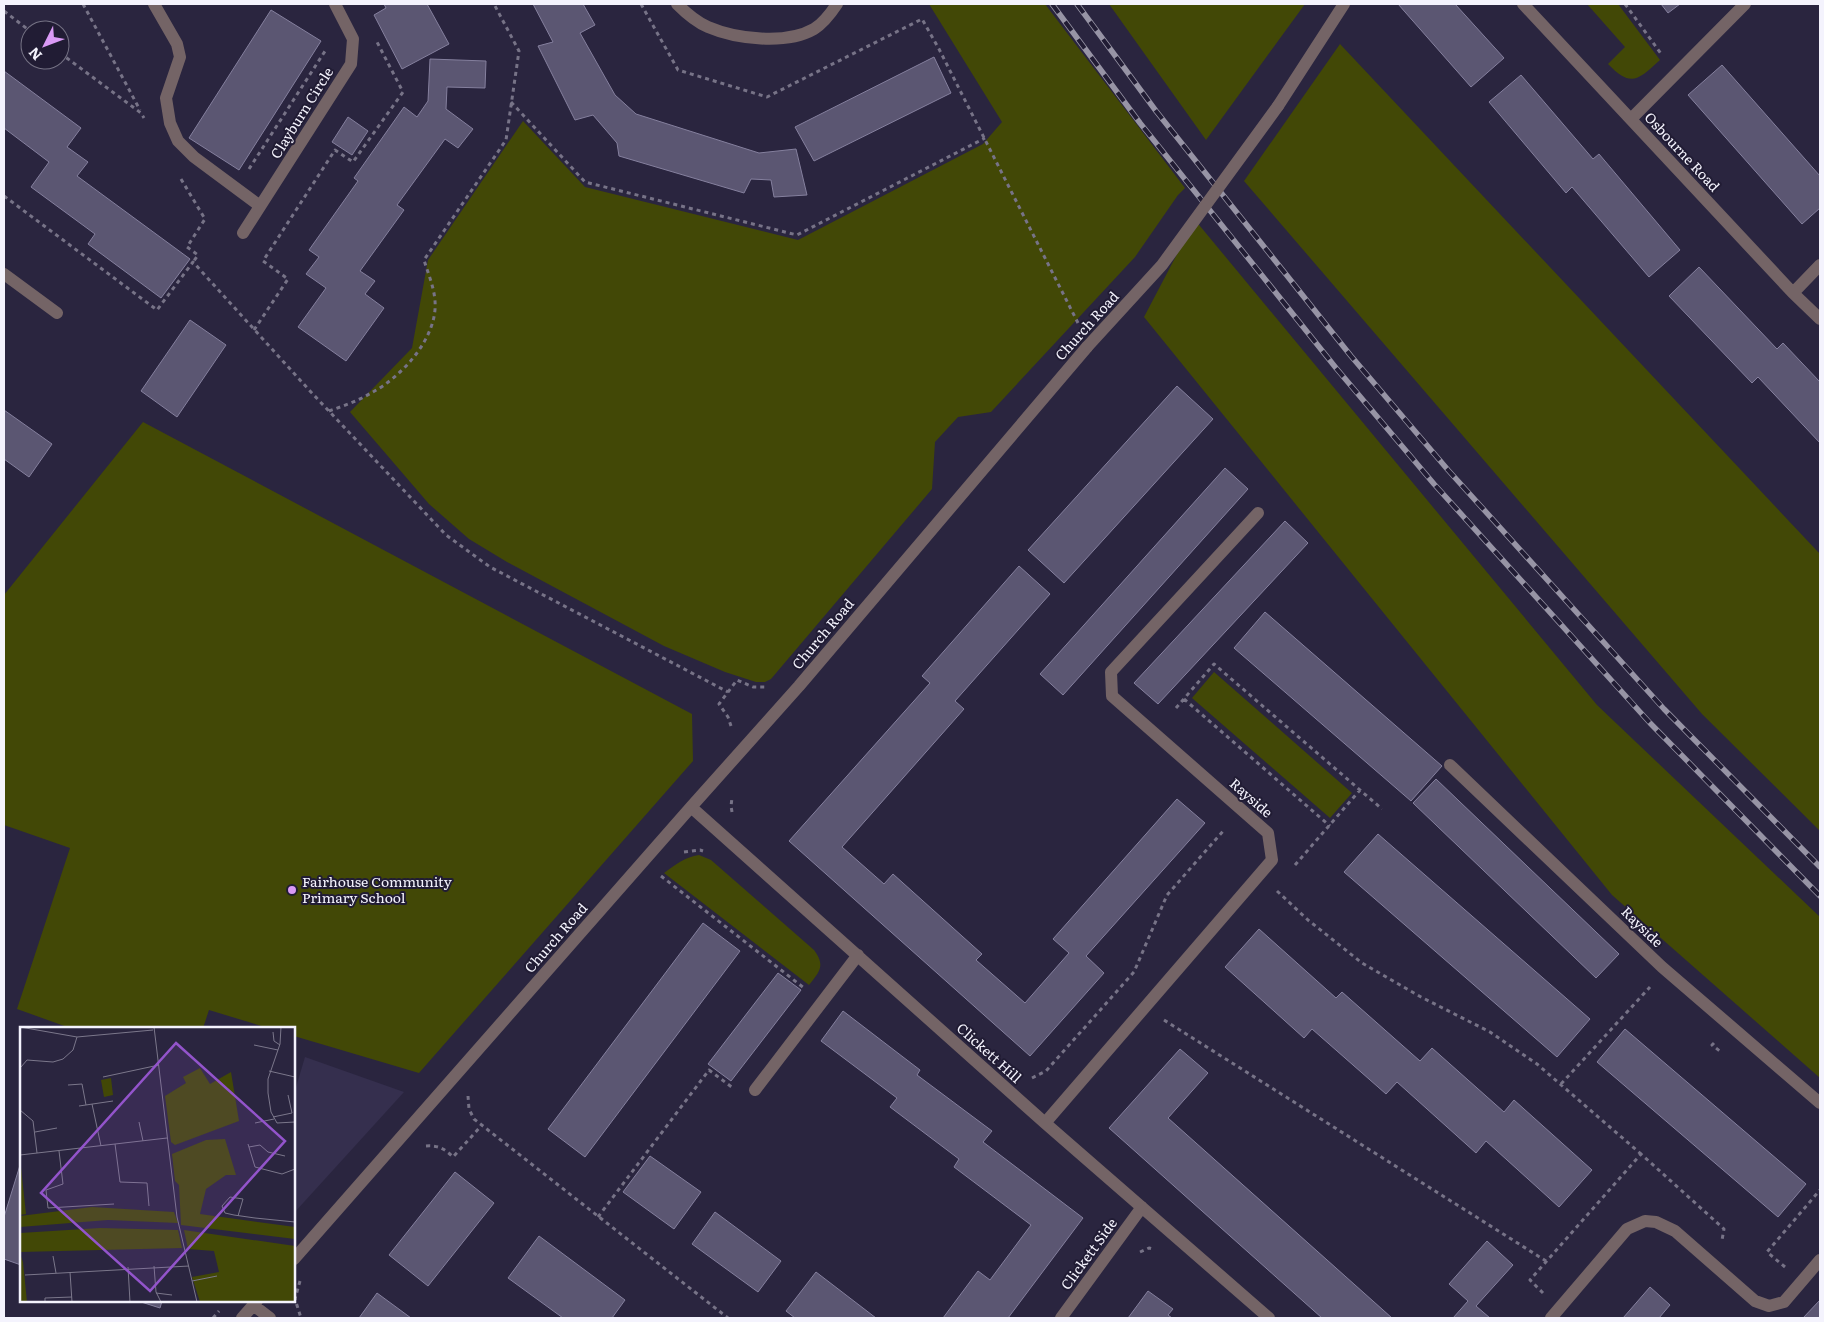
<svg xmlns="http://www.w3.org/2000/svg" width="1824" height="1322" font-family="Literata,serif">
<rect width="100%" height="100%" fill="#2a253f"/>
<path fill="#352f4e" d="M305,1057L404,1092L294,1213V1094Z"/>
<path fill="#424806" d="M929,4H1045L1185,188L1178,195L1135,257L991,412L958,417L935,442L932,489L771,679L765,682H756L725,672L664,646L507,562L469,539L429,504L350,412L412,348L428,260L523,121L585,187L798,240L983,144L1002,122Z
M1109,4H1305L1206,140Z
M1587,4H1618L1660,60C1638,80 1631,88 1608,64L1625,47Z
M1340,44L1820,554V831L1702,714L1244,181Z
M1195,220L1597,705L1820,917V1078L1612,895L1144,317Z
M143,422L692,714L693,761L419,1073L294,1036V1028H268L209,1010L203,1028H70L17,1009L70,848L4,825V595Z
M1214,672L1352,793L1330,818L1192,698Z
M699,855L711,860L814,950C826,966 819,972 809,985L664,873C676,864 685,857 699,855Z"/>
<path fill="#5b5672" stroke="#85809e" d="M384,4H427L449,44L402,69L374,15L386,8Z
M533,4H583L595,25L580,33L615,95L636,114L759,153L796,149L807,195L774,197L771,180L751,179L744,193L619,156L617,143L593,115L575,120L538,46L553,42Z
M1398,4H1455L1504,58L1471,87Z
M1661,4H1680L1668,13Z
M271,10L321,41L239,170L189,138Z
M934,57L951,93L814,161L795,127Z
M430,59L486,61L485,88L447,87L446,109L473,129L458,148L445,139L397,205L404,210L360,271L375,281L365,294L384,308L346,361L298,327L326,288L306,274L319,257L309,250L358,181L354,178L404,107L417,117L428,101Z
M1722,65L1820,176V208L1802,224L1688,95Z
M4,71L81,128L67,147L88,162L77,176L190,259L161,298L88,244L95,234L31,187L49,162L4,128Z
M1521,75L1593,159L1599,154L1680,250L1649,277L1572,187L1566,193L1489,102Z
M348,117L368,131L352,155L332,142Z
M1699,267L1777,349L1783,343L1820,382V443L1758,377L1752,383L1669,296Z
M190,320L226,345L177,417L141,391Z
M1177,386L1213,419L1064,583L1028,550Z
M4,410L52,444L29,477L4,459Z
M1225,468L1248,489L1063,695L1040,674Z
M1285,521L1308,543L1158,704L1134,683Z
M1019,566L1050,594L955,701L964,709L842,847L884,884L893,874L982,954L976,960L1025,1003L1069,953L1053,939L1177,799L1205,823L1086,956L1104,973L1030,1056L789,841L930,683L922,676Z
M1265,612L1442,766L1411,801L1234,648Z
M1436,779L1619,954L1596,978L1413,803Z
M1378,834L1590,1019L1557,1057L1344,872Z
M703,923L740,951L585,1157L548,1129Z
M1259,929L1336,998L1342,992L1420,1061L1432,1048L1504,1112L1514,1100L1592,1170L1559,1207L1486,1141L1476,1153L1397,1082L1386,1094L1312,1029L1304,1038L1225,967Z
M778,973L801,990L731,1081L708,1064Z
M843,1011L920,1070L917,1075L992,1131L983,1142L1083,1218L1008,1318H943L978,1271L990,1280L1031,1225L954,1167L959,1159L890,1107L897,1098L821,1041Z
M1625,1029L1806,1184L1778,1217L1597,1062Z
M1180,1049L1208,1073L1168,1118L1392,1318H1322L1109,1128Z
M650,1156L701,1192L674,1229L623,1192Z
M21,1162V1265L4,1259V1217Z
M455,1172L494,1203L428,1286L389,1255Z
M715,1212L781,1261L758,1292L692,1244Z
M539,1236L625,1300L612,1318H563L508,1278Z
M1487,1241L1513,1265L1476,1306L1490,1318H1453L1468,1301L1449,1284Z
M816,1272L876,1318H795L786,1311Z
M1650,1287L1670,1305L1659,1318H1623Z
M1148,1291L1173,1309L1168,1315L1172,1318H1128Z
M377,1293L411,1318H359Z
M1820,1300V1318H1803Z
M138,1301H162L160,1308Z"/>
<g fill="none" stroke-linecap="round" stroke-linejoin="round">
<path stroke="#777387" stroke-width="3" stroke-dasharray="4 4" stroke-linecap="butt" d="M83,4L140,110
M641,4L678,70L767,97L922,19L939,49L1078,323
M1625,4L1662,55
M4,11L30,31
M60,53L141,113L144,118
M511,102L585,182L797,235L985,138
M249,169L327,48
M181,179L205,219L187,247L198,255L193,262
M4,196L157,310L193,262L310,391L446,535L490,567L728,692
M254,330L288,279L263,261L335,150L353,162L403,92L377,42
M329,411C343,406 358,401 371,393C402,377 438,337 435,301C434,287 428,273 424,260L506,140L519,51L494,4
M1184,699L1330,826
M1176,708L1214,664L1382,809
M731,726L728,717L719,704L737,680L753,687H766
M732,812L731,806L732,798
M684,852L700,850L703,851
M1295,865L1360,790
M661,876L804,988
M1277,891L1308,920L1362,963L1421,997L1490,1032L1537,1064L1641,1154
M1164,1020L1546,1261
M1714,1043L1712,1045L1721,1052
M1032,1078L1046,1071L1134,972L1167,895L1225,829
M1561,1084L1650,987
M468,1096L469,1109L474,1119L728,1318
M426,1146C438,1145 445,1149 453,1157L482,1125
M598,1217L709,1070L733,1088
M1140,1252L1149,1248L1153,1249
M1785,1267L1767,1252L1820,1190
M300,1281L295,1299L301,1318
M1543,1293L1530,1280L1641,1154L1724,1229L1722,1240
M213,1318L219,1311"/>
<path stroke="#746466" stroke-width="12" d="M154,4L177,44L180,57L166,98L170,123L178,141L194,157L260,206
M677,4C686,13 696,22 708,27C736,39 786,45 814,29C824,23 831,13 837,4
M1523,4L1793,293L1820,319
M1278,106L1344,4
M1631,119L1745,4
M243,233L351,64L353,39L335,4
M4,274L57,313
M1793,293L1820,265
M1450,765L1662,967L1820,1103
M691,807L1045,1123L1269,1318
M755,1090L858,955
M1045,1123L1272,860L1268,833L1112,696L1111,672L1258,513
M294,1259L691,807L799,686L1087,347
M253,1305L270,1318
M242,1318L257,1301
M1061,1318L1142,1207
M1551,1318L1627,1229L1645,1221L1656,1222L1675,1231L1755,1301L1769,1306L1784,1302L1820,1260"/>
<g stroke="#9794a5" stroke-width="5.5">
<path id="rail" d="M1052,4L1140,123L1336,368L1434,484L1650,723L1820,896
M1077,4L1156,111L1351,356L1448,470L1664,709L1820,867"/>
</g>
<use href="#rail" stroke="#211c34" stroke-width="4" stroke-dasharray="11" stroke-linecap="butt"/>
<path stroke="#746466" stroke-width="12" d="M1087,347L1162,265L1278,106"/>
</g>
<circle fill="#da9af6" stroke="#211c34" stroke-width="2" cx="292" cy="890" r="5"/>
<g text-anchor="middle" stroke-width="4" stroke-linejoin="round" paint-order="stroke">
<g font-size="14" fill="#f4f3fd" stroke="#211c34">
<text transform="translate(302 113) rotate(-58)" y="5">Clayburn Circle</text>
<text transform="translate(1682 152) rotate(47)" y="5">Osbourne Road</text>
<text transform="translate(1087 326) rotate(-48)" y="5">Church Road</text>
<text transform="translate(823 634) rotate(-50)" y="5">Church Road</text>
<text transform="translate(1251 798) rotate(41)" y="5">Rayside</text>
<text transform="translate(1642 927) rotate(44)" y="5">Rayside</text>
<text transform="translate(556 938) rotate(-49)" y="5">Church Road</text>
<text transform="translate(989 1053) rotate(42)" y="5">Clickett Hill</text>
<text transform="translate(1089 1254) rotate(-54)" y="5">Clickett Side</text>
</g>
<g font-size="14" fill="#f4f3fd" stroke="#211c34" text-anchor="start">
<text x="302" y="887">Fairhouse Community<tspan x="302" dy="16">Primary School</tspan></text>
</g>
</g>
<g transform="translate(20 1027)">
<rect width="275" height="275" fill="#2a253f"/>
<path d="M180,41L190,57L211,45L219,94L155,118L151,115L145,69L166,56L163,50ZM91,51L93,68L84,70L81,53ZM205,112L216,148H206L186,162L180,187L275,200V212L161,198L159,158L155,154L152,127L186,113ZM0,131L6,187L0,188ZM72,180L154,185L158,196L88,193L0,200V189ZM80,201L158,203L162,221L0,225V206ZM164,203L275,219V275H180L172,250L199,245L194,224L168,222ZM0,227L3,235L7,275H0Z" fill="#424806"/>
<path fill="none" stroke="#7b778b" stroke-width="1" d="M0,0L57,10L133,3M134,0L157,190L177,275M261,0L260,17L248,52V66L251,85L257,96L275,95M253,5L254,14L260,18M234,18L258,23M1,40L7,33L33,35L43,32L53,23L57,10M249,44L275,50M83,50L139,38M48,58L62,57L66,78M72,77L81,119M59,79L93,74M0,83L13,94L17,126M253,90L272,86L268,68M119,95L123,114M235,96L254,92M15,105L37,101M95,117L100,155L127,156L129,179M228,117L235,140L262,147L275,142M229,120L240,118L248,125L265,129M39,124L43,157L26,163L28,181L94,177M0,128L147,111M218,189L223,172L210,170L202,179L205,186L214,188L235,191L275,195M33,229L36,246M134,239L136,265L141,275M108,240L110,275M50,245L52,275M5,248L169,239M172,254L197,249M136,266L152,268M25,275V271L52,270"/>
<path fill="#9354cb" fill-opacity="0.15" stroke="#9354cb" stroke-width="2.5" d="M156,16L265,114L130,264L21,166Z"/>
<rect width="275" height="275" fill="none" stroke="#f4f3fd" stroke-width="2.5"/>
</g>
<rect width="1824" height="1322" fill="none" stroke="#f4f3fd" stroke-width="10"/>
<g transform="translate(45 45) rotate(228)"><circle r="24" fill="#211c34" stroke="#757284"/>
<path d="M0-4L9 19L0 12L-9 19Z" fill="#da9af6"/>
<text y="-8" font-size="14" font-weight="bold" text-anchor="middle" fill="#f4f3fd">N</text>
</g>
</svg>
